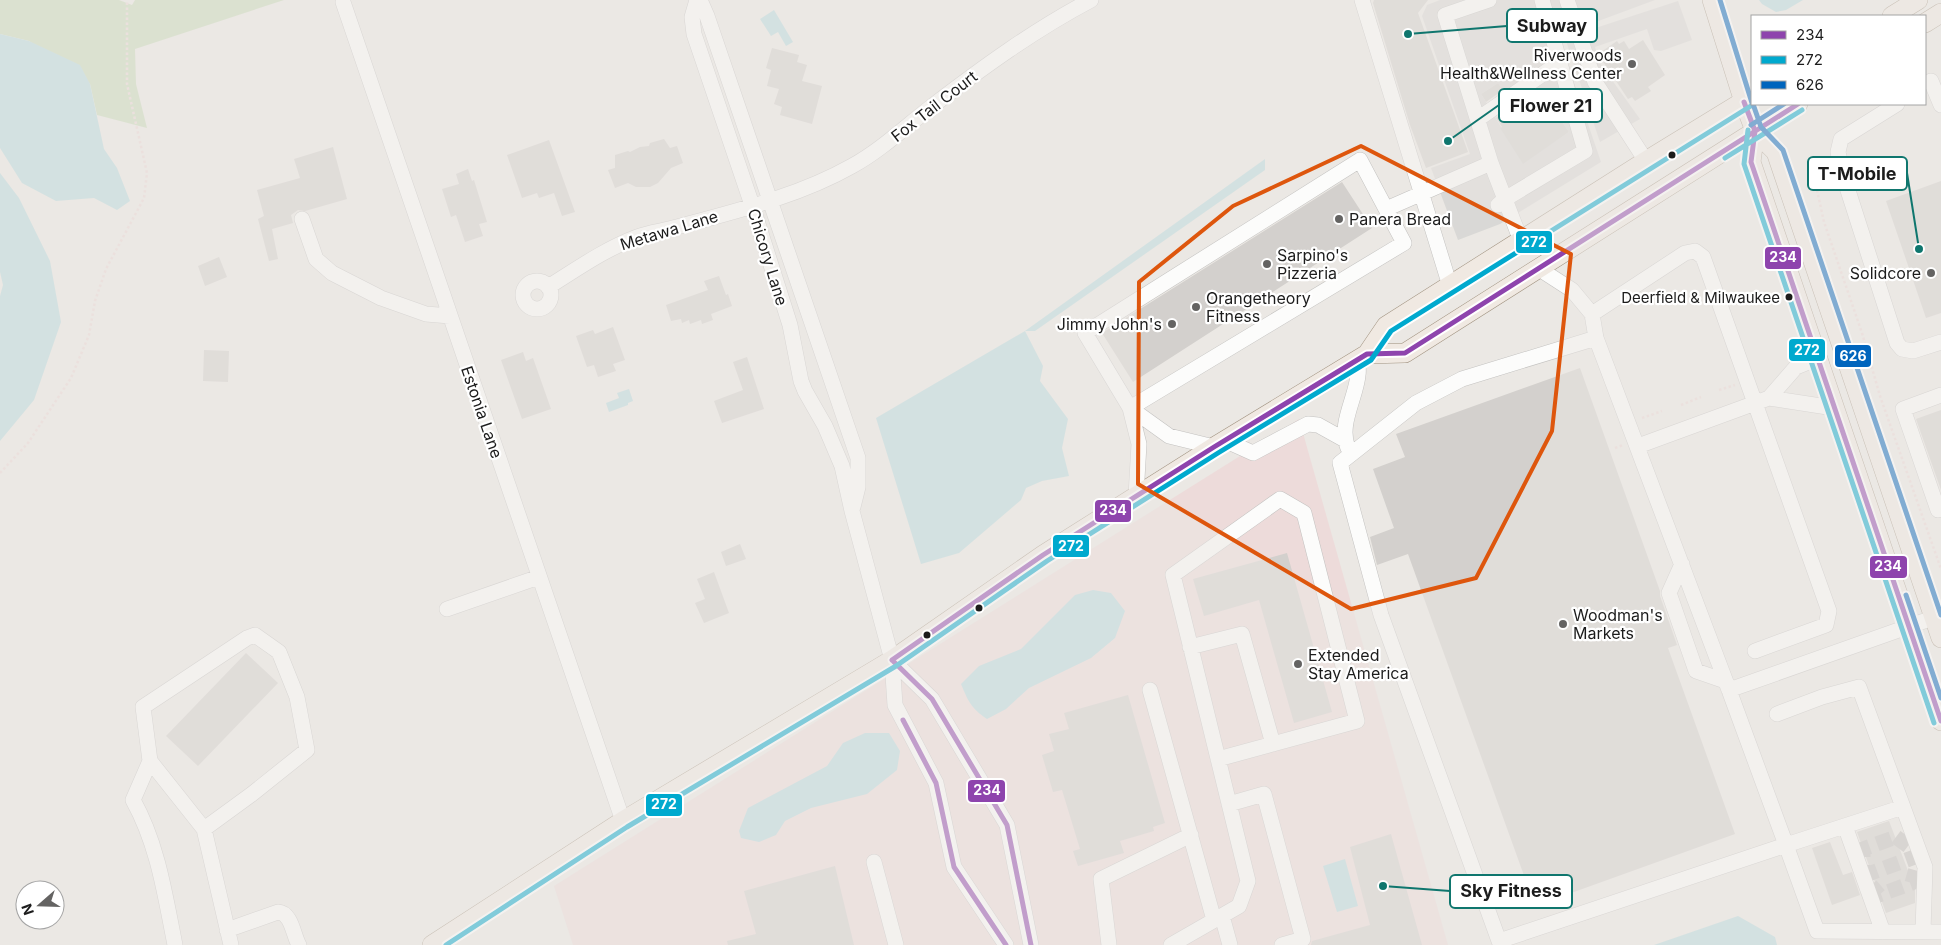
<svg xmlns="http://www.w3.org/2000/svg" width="1941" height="945" font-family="Inter,sans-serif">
<rect width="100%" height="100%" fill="#ebe8e4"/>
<path fill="#eddbda" d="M1299,419L1448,945H573L554,886Z"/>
<path fill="#d9d8d6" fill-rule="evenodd" d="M1440,0H1655L1558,36L1601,162L1500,224L1458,240L1431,168L1470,154L1422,16L1427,5ZM1498,83L1519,114L1545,97L1569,132L1523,163L1481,94Z
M1678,1L1692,40L1661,51L1654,50L1647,29L1595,47L1599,62L1640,119L1600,142L1565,38Z"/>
<path fill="#c8dab9" d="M0,0H119L132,5L135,0H284L135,49L136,84L147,128L97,115L90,84L29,41L0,34Z"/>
<path fill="#b7dade" d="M1759,0H1803L1786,10L1776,12L1762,4Z
M774,10L793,42L786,46L778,32L771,36L760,19Z
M0,34L29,41L80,65L90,84L104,149L117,168L130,201L117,210L94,198L56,201L22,183L0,148Z
M1265,159V170L1035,331H1025L1043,366L1040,381L1068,419L1062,448L1069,476L1042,481L1026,488L1021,500L959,553L921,564L876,418L1025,331Z
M0,173L19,198L50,261L61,322L34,400L0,441V296L3,285L0,272Z
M629,389L633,401L628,403V405L609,412L606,403L619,398L617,393Z
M1093,590L1111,593L1125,611L1115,638L1091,658L1029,688L1006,709L987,719C971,708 968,701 961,684L979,666L1021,649L1075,595Z
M865,733H889L900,751L897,770L867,794L811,808L785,821L776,835L759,842L741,838L739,831L748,808L827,766L843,743Z
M1345,859L1358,906L1337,912L1323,866Z
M1738,916L1775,937L1777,945H1654Z"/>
<path fill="#d3d0cd" d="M1374,0H1428L1418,13L1468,152L1426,168L1410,125L1373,3Z
M1643,40L1665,75L1648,87L1651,91L1635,101L1632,97L1628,99L1598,54L1617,41L1619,44L1624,41L1629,49Z
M772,48L799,55L797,62L807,65L802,81L822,86L812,124L780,115L782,107L774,104L779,89L767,86L771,70L766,68Z
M1498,83L1503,90L1486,102L1481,94Z
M1545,97L1569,132L1523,164L1500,128L1502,127L1496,118L1513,106L1519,114Z
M664,139L670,148L677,146L683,163L671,168L658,183L650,187H636L628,183L615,188L608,170L615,168V155L628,151L630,152L640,147L649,146L650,143Z
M549,140L575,212L562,216L554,193L539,198L537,193L522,198L507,155Z
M333,147L347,199L305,211L298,210L291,215L293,223L272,229L278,259L269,261L258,219L264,216L257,190L300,178L294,159Z
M468,169L472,181L474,180L487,222L479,224L483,236L465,242L456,215L451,217L442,189L459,184L456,174Z
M1941,181V313L1926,318L1886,201Z
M1342,182L1372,228L1133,382L1102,333Z
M219,257L227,277L205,286L198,266Z
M719,276L726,295L728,294L732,306L711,314L713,320L702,324L701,320L690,324L689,320L682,323L681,319L671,321L666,305L708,290L704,281Z
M613,327L625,360L613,364L616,371L598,377L594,365L587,367L576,336L593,330L595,334Z
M204,350L229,351L228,382L203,381Z
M523,352L526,361L533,358L551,409L522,419L501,360Z
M747,357L764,409L722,423L714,401L743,390L733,362Z
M1580,368L1660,591V596L1677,645L1668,648L1735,834L1535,906L1408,554L1377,565L1370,537L1394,528L1373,469L1405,457L1396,434Z
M1941,410V490L1916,419Z
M740,544L746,559L726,566L721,552Z
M1287,553L1332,712L1294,723L1259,600L1204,616L1193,579Z
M714,572L729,613L704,623L695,603L705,599L697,579Z
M246,653L278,683L198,766L166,736Z
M1128,695L1165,823L1153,827L1154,831L1120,841L1124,853L1078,866L1073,851L1080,849L1062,790L1053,792L1042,755L1054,751L1049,734L1069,729L1064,713Z
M1889,821L1915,889V903L1886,913L1857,832Z
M1391,834L1422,945H1311L1312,941L1370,925L1350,847Z
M1830,842L1843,875L1852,872L1860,895L1832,905L1812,848Z
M835,866L854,945H728L727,941L756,934L744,891Z"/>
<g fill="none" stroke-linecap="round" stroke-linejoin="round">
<path stroke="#c2bfbc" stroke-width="15" stroke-dasharray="15 8" stroke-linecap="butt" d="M1896,837L1920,855L1912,883L1879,895L1863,876V849Z
M1863,876L1920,855"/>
<g stroke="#c3c2c0" stroke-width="16">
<path id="minor" d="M697,0L692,17L694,34L752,205L790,325L801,381L805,391L825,426L842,466L852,511L892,660L895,705L936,783L954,867L1006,945
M700,0L707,16L858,458V487L853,507
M1362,0L1450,286
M1489,0L1445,15L1491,163L1521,241
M1567,0L1595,82L1646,161
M343,2L623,821
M1931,81L1941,105
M1897,104L1841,139L1838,152L1844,178L1897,343L1902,349L1913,351L1941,342
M1478,119L1560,62
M1498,205L1505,199L1585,151L1542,0
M1386,209L1491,163
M302,219L316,259L332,273L381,298L426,314L450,316
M1538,268L1572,290L1592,314
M523 295a14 14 0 1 1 28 0a14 14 0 1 1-28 0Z
M548,287C577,269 605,249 637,237C650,232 664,231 677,227C736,211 799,196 852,166C881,150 905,127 931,107C982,68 1034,30 1091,0
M1596,338L1592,314L1685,253L1695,251L1703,257L1829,611L1826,625L1755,651
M1941,395L1903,409L1938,510L1941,509
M1769,398L1796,367L1818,358
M1130,408L1404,243L1360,160L1085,333L1130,408L1139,444L1136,496
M1130,408L1169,436L1214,447
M1224,440L1253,453L1308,424L1318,425L1345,440
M1638,446L1769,398L1834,408
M1348,448C1338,425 1356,398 1358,375C1359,370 1358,364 1357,359
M1682,564L1669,593L1696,671L1725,681
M447,609L539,577
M1190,647L1242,634L1273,744
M892,660L932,699L1007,825L1031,945
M1150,690L1214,920
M1729,690L1596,338L1462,379L1416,403L1340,463L1381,615L1499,941L1786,845L1729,690L1941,615
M1777,714L1822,697L1859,687L1925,867L1923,932
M150,761L133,800C158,845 165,895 175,945
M1229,804L1264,794L1303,939L1282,945
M1903,807L1786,845L1817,931L1941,932
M1845,826L1883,932
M204,829L252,794L307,750L297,697L279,652L255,635L247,638L143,707L150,761L204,829L231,945
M874,862L896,945
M1222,916L1230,945
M227,930L278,912C292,913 293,935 299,945
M1109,945L1101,879L1191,835
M1171,945L1239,906L1248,881L1173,575L1280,499L1304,513L1357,721L1218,759"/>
</g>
<g stroke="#a19381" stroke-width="20">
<path id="major" d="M1712,0L1744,102L1755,131L1776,152L1941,638
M1892,16L1918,0
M1925,23L1941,13
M1755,131L1751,162L1941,721
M1367,354L1405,353L1798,104
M432,945L623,821L892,660L1043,555L1214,447L1367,354L1386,326L1646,161L1752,96"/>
</g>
<path stroke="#ead8d6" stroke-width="2.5" stroke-dasharray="2.5 2.5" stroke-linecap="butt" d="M1810,166L1815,181L1824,222L1862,333L1880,396L1941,569
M1719,390L1735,385
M1681,405L1701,397
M1642,418L1662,411
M1615,448L1623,445
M0,473L28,443L71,378L89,335L95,301L106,269L144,198L147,173L127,84V0"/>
<use href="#minor" stroke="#fcfcfb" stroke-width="15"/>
<use href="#major" stroke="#f0e9e2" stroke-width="19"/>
<g stroke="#fff" stroke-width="9">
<path id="bus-1" d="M1744,102L1755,131L1751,162L1941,721
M892,660L1043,555L1214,447L1367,354L1405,353L1798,104
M892,660L932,699L1007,825L1031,945
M903,720L936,783L954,867L1006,945"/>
</g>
<g stroke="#fff" stroke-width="9">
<path id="bus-2" d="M1748,130L1744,164L1934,723
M1725,158L1802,110
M446,945L627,827L896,666L1047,561L1218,453L1371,360L1391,331L1754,104"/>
</g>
<g stroke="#fff" stroke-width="9">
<path id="bus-3" d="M1720,0L1752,103
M1753,104L1761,127L1783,150L1941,615
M1751,125L1784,104
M1906,595L1941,698"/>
</g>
<use href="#bus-1" stroke="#8e44ad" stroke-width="5"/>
<use href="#bus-2" stroke="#00a9ce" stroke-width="5"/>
<use href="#bus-3" stroke="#0065bd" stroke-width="5"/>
</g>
<path d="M0 0H1941V945H0ZM1361,146L1571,254L1552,431L1476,578L1351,609L1138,484L1139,282L1233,206Z" fill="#ebe8e4" fill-opacity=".55" fill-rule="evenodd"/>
<path fill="none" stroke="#de560d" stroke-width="4" stroke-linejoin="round" d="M1361,146L1571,254L1552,431L1476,578L1351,609L1138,484L1139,282L1233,206Z"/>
<g fill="#646362" stroke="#fff" stroke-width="2">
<circle cx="1632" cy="64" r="5"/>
<circle cx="1339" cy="219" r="5"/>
<circle cx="1267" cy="264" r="5"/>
<circle cx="1931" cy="273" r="5"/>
<circle cx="1196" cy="307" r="5"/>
<circle cx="1172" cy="324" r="5"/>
<circle cx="1563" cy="624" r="5"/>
<circle cx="1298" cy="664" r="5"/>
</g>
<g fill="#1c1c1c" stroke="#fff" stroke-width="2">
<circle cx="1672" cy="155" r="4.5"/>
<circle cx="1789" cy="297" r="4.5"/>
<circle cx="979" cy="608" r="4.5"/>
<circle cx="927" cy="635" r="4.5"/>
</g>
<g text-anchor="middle" stroke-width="4.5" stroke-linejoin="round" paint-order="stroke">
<g font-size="15" fill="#1c1c1c" stroke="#fff" text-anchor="end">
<text x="1780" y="303">Deerfield &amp; Milwaukee</text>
</g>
<g font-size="16" fill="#1c1c1c" stroke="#fff" text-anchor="start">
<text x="1622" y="61" text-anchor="end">Riverwoods<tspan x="1622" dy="18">Health&amp;Wellness Center</tspan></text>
<text x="1349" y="225">Panera Bread</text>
<text x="1277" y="261">Sarpino's<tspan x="1277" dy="18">Pizzeria</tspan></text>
<text x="1921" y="279" text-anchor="end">Solidcore</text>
<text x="1206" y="304">Orangetheory<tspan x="1206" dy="18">Fitness</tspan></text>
<text x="1162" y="330" text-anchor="end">Jimmy John's</text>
<text x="1573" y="621">Woodman's<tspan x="1573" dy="18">Markets</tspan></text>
<text x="1308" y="661">Extended<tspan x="1308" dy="18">Stay America</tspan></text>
</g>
<g font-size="16" fill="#1c1c1c" stroke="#fff">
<text transform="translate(934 106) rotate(-38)" y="6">Fox Tail Court</text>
<text transform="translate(669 230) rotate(-17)" y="6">Metawa Lane</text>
<text transform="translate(768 257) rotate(73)" y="6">Chicory Lane</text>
<text transform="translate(482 412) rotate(71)" y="6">Estonia Lane</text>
</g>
</g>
<path fill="none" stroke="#0f766e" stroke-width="2" d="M1408 34L1507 26M1448 141L1499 105M1919 249L1907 173M1383 886L1450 891"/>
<g fill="#0f766e" stroke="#fff" stroke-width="2">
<circle cx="1408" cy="34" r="5"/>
<circle cx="1448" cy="141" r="5"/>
<circle cx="1919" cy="249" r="5"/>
<circle cx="1383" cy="886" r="5"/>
</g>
<g fill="#fff" stroke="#0f766e" stroke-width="2">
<rect x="1507" y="9" width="90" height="33" rx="5"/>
<rect x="1499" y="89" width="103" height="33" rx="5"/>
<rect x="1808" y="157" width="99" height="33" rx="5"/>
<rect x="1450" y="875" width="122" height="33" rx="5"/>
</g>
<g font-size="18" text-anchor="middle" font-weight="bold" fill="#1c1c1c">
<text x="1552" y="32">Subway</text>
<text x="1551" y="112">Flower 21</text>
<text x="1857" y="180">T-Mobile</text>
<text x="1511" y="897">Sky Fitness</text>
</g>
<g stroke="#fff" stroke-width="2">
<rect x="1515" y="230" width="38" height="24" rx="5" fill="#00a9ce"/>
<rect x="1764" y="246" width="38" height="24" rx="5" fill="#8e44ad"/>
<rect x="1788" y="338" width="38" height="24" rx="5" fill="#00a9ce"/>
<rect x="1834" y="344" width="38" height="24" rx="5" fill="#0065bd"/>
<rect x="1094" y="499" width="38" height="24" rx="5" fill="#8e44ad"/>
<rect x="1052" y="534" width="38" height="24" rx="5" fill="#00a9ce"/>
<rect x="1869" y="555" width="39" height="24" rx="5" fill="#8e44ad"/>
<rect x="967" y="779" width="39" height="24" rx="5" fill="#8e44ad"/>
<rect x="645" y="793" width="38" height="24" rx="5" fill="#00a9ce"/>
</g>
<g font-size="14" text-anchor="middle" font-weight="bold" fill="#fff">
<text x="1534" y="247">272</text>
<text x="1783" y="262">234</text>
<text x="1807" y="355">272</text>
<text x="1853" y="361">626</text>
<text x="1113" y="515">234</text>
<text x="1071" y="551">272</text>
<text x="1888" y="571">234</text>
<text x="987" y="795">234</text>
<text x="664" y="809">272</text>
</g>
<rect x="1751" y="15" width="175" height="90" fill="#ffffff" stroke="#a4a4a4"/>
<rect x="1761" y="31" width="25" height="8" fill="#8e44ad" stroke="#a4a4a4"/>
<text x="1796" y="40" font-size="15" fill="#1c1c1c">234</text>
<rect x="1761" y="56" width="25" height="8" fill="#00a9ce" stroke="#a4a4a4"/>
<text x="1796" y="65" font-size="15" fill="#1c1c1c">272</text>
<rect x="1761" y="81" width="25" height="8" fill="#0065bd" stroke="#a4a4a4"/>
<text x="1796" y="90" font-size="15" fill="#1c1c1c">626</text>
<g transform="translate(40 905) rotate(250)"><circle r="24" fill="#ffffff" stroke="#a4a4a4"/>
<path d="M0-4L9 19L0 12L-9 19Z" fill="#646362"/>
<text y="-8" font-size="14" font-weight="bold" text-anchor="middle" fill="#1c1c1c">N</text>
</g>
</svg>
